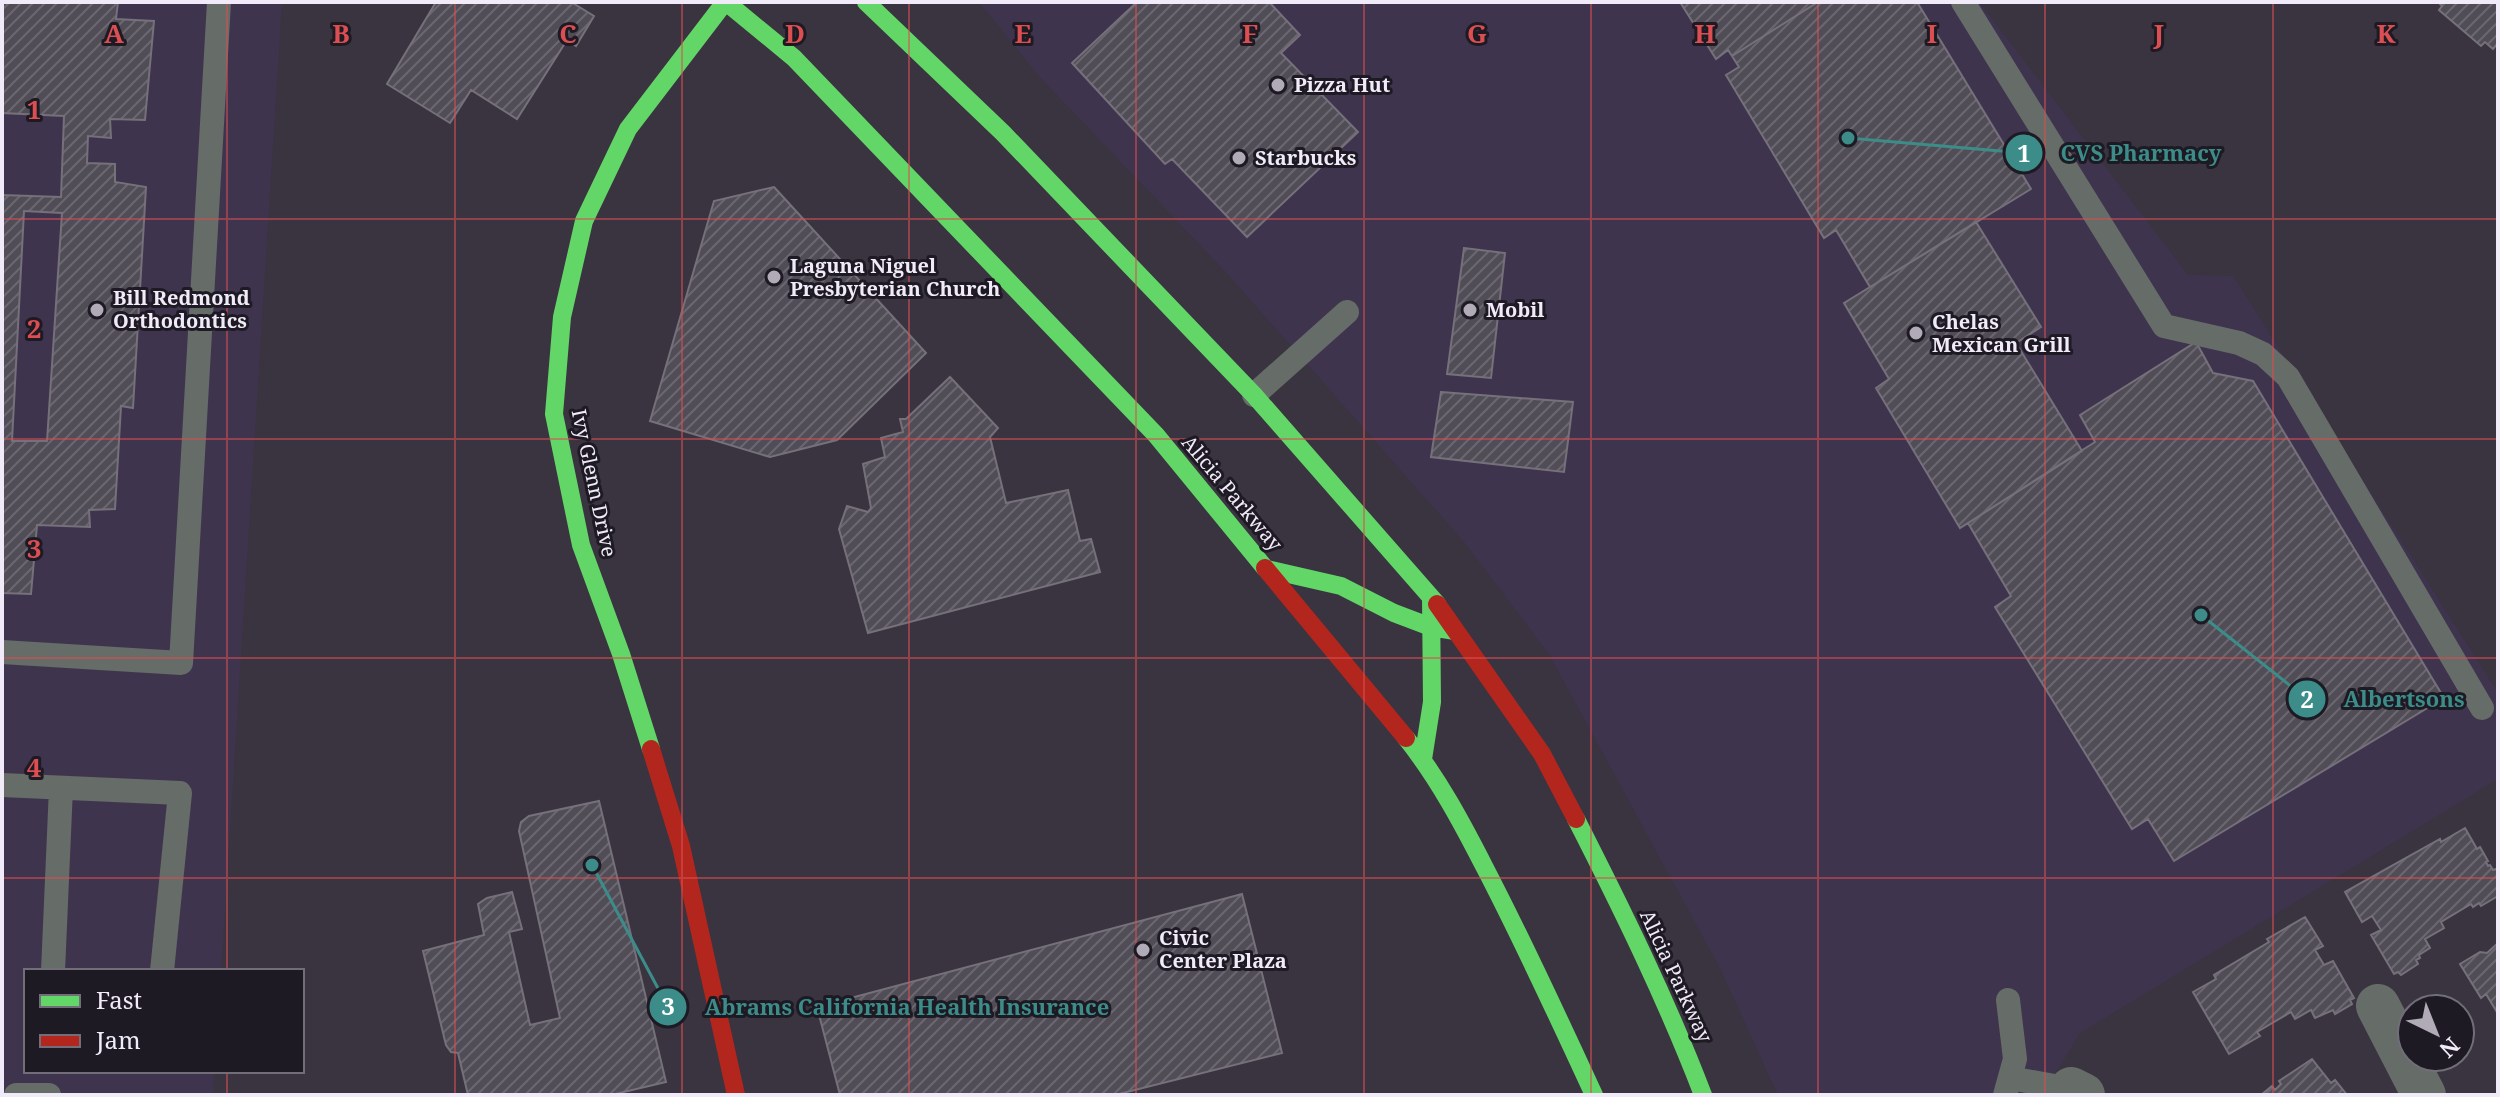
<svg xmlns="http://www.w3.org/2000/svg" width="2500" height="1097" font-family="'Noto Serif',serif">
<defs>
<pattern id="building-hatch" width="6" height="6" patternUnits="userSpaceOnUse" patternTransform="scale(2)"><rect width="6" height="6" fill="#514d57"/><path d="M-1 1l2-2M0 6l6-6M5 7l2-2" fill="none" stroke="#6a6770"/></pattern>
</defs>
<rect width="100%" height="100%" fill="#3a3440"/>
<path fill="#3f344e" d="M2,2H282L221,971H26V1071H214L213,1095H2Z
M979,2H1979L2188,275L2233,276L2498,693V779L2080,1033L2042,1095H1778L1720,968L1549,654L1465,543L1224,270L1039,76Z"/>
<path fill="url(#building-hatch)" stroke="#75707a" stroke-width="2" fill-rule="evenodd" d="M2,2H118L116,19L154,21L145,120L110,119L111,138L88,136L87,163L115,164V182L146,187L133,408L121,406L115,509L89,510L90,527L37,525L31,594L2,593V195L61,197L64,116L2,113ZM24,211L62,213L47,441H12Z
M436,2H571L594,16L576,46L567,40L517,119L471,90L450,123L387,84Z
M1137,2H1269L1300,35L1281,53L1358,132L1247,237L1172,159L1165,164L1072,63Z
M1680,2H1818L1732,56L1728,50L1716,59Z
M1818,2H1917L2031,189L1870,287L1836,230L1824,238L1726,75L1739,67L1732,56Z
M2438,2H2498V43L2493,49L2485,42L2481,46L2439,10L2442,6Z
M774,187L926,353L837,440L770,457L650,421L714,201Z
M1976,222L2041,327L2016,343L2082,451L1960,528L1876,388L1889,379L1844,303Z
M1464,248L1505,253L1491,378L1447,374Z
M2196,342L2213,373L2253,381L2444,698L2174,861L2148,819L2132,829L1995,607L2011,596L1968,523L2095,442L2080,415Z
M950,377L998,428L990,437L1006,503L1068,490L1080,541L1091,539L1100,572L868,633L839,529L847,506L868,512L871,508L863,464L885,457L881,438L903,432L900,419H906Z
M1441,392L1573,402L1564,472L1431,457Z
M599,801L666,1082L611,1095H468L458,1053L451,1052L446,1045L423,951L484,935L478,904L487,898L512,892L522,929L509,932L530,1025L560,1018L519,831L521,822L529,816Z
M2465,828L2477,849L2480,847L2488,861L2486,862L2488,866L2490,865L2493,870L2496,869L2498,873V896L2481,906L2479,903L2473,907L2471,904L2441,922L2444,928L2425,939L2430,948L2419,955L2420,958L2416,960L2418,964L2401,975L2398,972L2394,974L2371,935L2381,930L2372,916L2362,922L2345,892L2440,839L2441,842Z
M1242,894L1282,1053L1115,1095H840L817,1007Z
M2305,917L2323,946L2315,950L2324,965L2333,961L2354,998L2350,1000L2352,1004L2335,1014L2333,1010L2315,1018L2311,1010L2295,1019L2291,1012L2257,1032L2260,1036L2229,1054L2193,992L2216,979L2214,975L2269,942L2267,939Z
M2498,943V1014L2486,994L2481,998L2460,964L2480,952L2487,953Z
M2312,1059L2331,1083L2335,1080L2347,1095H2261L2272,1086L2275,1090L2281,1084L2279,1081Z"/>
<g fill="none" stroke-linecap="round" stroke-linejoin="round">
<path stroke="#666c67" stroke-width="24" d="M1963,2L2164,326L2239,343L2263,354L2288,377L2482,708
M1254,395L1347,312
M2,652L181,663L219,2
M2,785L180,793L162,971
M53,971L61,788
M2010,1078L2071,1089
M16,1095H49
M2005,1095L2015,1059L2008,1000"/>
<path stroke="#666c67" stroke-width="44" d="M2378,1006L2424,1095
M2071,1089L2083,1095"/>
<path stroke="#63d668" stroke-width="18" d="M726,2L794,58L1156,435L1265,568
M866,2L1003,133L1254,395L1437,604
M1267,569L1341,586L1394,613L1431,627L1455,631
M1406,738C1438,778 1462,823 1485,868C1524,943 1559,1019 1594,1095
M651,749L621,654L581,545L554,414L562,317L584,221L628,129L725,2
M1423,759L1432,702L1431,598
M1576,819C1622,909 1667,1001 1703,1095"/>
<path stroke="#b3261e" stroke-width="18" d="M1265,568L1406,738
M1437,604L1542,754L1576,819
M651,749L681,846L736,1095"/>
</g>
<path fill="none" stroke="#db4f52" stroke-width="2" stroke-opacity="0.55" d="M227,2V971M455,2V1095M682,2V1095M909,2V1095M1136,2V1095M1364,2V1095M1591,2V1095M1818,2V1095M2045,2V1095M2273,2V1095M2,219H2498M2,439H2498M2,658H2498M2,878H2498M227,1071V1095"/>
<g fill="#b1abb8" stroke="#1e1a24" stroke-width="3">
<circle cx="1278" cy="85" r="8"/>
<circle cx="1239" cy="158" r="8"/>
<circle cx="774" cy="277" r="8"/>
<circle cx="97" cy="310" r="8"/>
<circle cx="1470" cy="310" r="8"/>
<circle cx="1916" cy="333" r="8"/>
<circle cx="1143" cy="950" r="8"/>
</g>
<g text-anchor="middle" stroke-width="6" stroke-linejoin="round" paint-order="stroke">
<g font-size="20" font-weight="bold" fill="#f1ebf9" stroke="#1e1a24" text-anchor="start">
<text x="1294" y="92">Pizza Hut</text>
<text x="1255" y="165">Starbucks</text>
<text x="790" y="273">Laguna Niguel<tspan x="790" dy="23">Presbyterian Church</tspan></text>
<text x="113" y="305">Bill Redmond<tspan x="113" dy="23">Orthodontics</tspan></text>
<text x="1486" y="317">Mobil</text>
<text x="1932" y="329">Chelas<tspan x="1932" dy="23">Mexican Grill</tspan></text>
<text x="1159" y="945">Civic<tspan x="1159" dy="23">Center Plaza</tspan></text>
</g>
<g font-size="20" fill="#f1ebf9" stroke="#1e1a24">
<text transform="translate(594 483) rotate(78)" y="7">Ivy Glenn Drive</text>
<text transform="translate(1232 493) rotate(50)" y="7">Alicia Parkway</text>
<text transform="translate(1676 976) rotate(65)" y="7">Alicia Parkway</text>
</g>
</g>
<g font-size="26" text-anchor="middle" font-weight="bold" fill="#db4f52" stroke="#1e1a24" stroke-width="6" stroke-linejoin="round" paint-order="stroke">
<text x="114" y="43">A</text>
<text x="341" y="43">B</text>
<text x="568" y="43">C</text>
<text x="795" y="43">D</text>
<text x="1023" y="43">E</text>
<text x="1250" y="43">F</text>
<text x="1477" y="43">G</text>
<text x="1705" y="43">H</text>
<text x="1932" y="43">I</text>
<text x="2159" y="43">J</text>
<text x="2386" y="43">K</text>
<text x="34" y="119">1</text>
<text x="34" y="338">2</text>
<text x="34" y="558">3</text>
<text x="34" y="777">4</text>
</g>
<path fill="none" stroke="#3c8d8a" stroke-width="3" d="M1848 138L2024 153M2201 615L2307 699M592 865L668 1007"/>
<g fill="#3c8d8a" stroke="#1e1a24" stroke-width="3">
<circle cx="1848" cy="138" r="8"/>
<circle cx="2201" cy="615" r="8"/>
<circle cx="592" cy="865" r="8"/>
<circle cx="2024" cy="153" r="20"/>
<circle cx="2307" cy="699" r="20"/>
<circle cx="668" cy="1007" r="20"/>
</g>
<g font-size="24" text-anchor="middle" font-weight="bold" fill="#fff">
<text x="2024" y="162">1</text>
<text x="2307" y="708">2</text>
<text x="668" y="1015">3</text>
</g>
<g font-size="22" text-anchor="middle" font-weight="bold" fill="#3c8d8a" stroke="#1e1a24" stroke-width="6" stroke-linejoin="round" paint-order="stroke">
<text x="2141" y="161">CVS Pharmacy</text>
<text x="2404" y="707">Albertsons</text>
<text x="907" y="1015">Abrams California Health Insurance</text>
</g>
<rect width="2500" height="1097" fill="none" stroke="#f1ebf9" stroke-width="8"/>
<rect x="24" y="969" width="280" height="104" fill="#1e1a24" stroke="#726e79" stroke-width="2"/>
<rect x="40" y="995" width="40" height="12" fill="#63d668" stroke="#726e79" stroke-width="2"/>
<text x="96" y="1009" font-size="24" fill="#f1ebf9">Fast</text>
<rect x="40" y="1035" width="40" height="12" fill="#b3261e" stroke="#726e79" stroke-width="2"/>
<text x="96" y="1049" font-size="24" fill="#f1ebf9">Jam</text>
<g transform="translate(2436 1033) rotate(137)"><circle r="38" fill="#1e1a24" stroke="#726e79" stroke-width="2"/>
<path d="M0-6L14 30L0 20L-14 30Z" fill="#b1abb8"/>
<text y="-12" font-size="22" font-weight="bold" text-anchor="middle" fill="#f1ebf9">N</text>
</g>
</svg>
